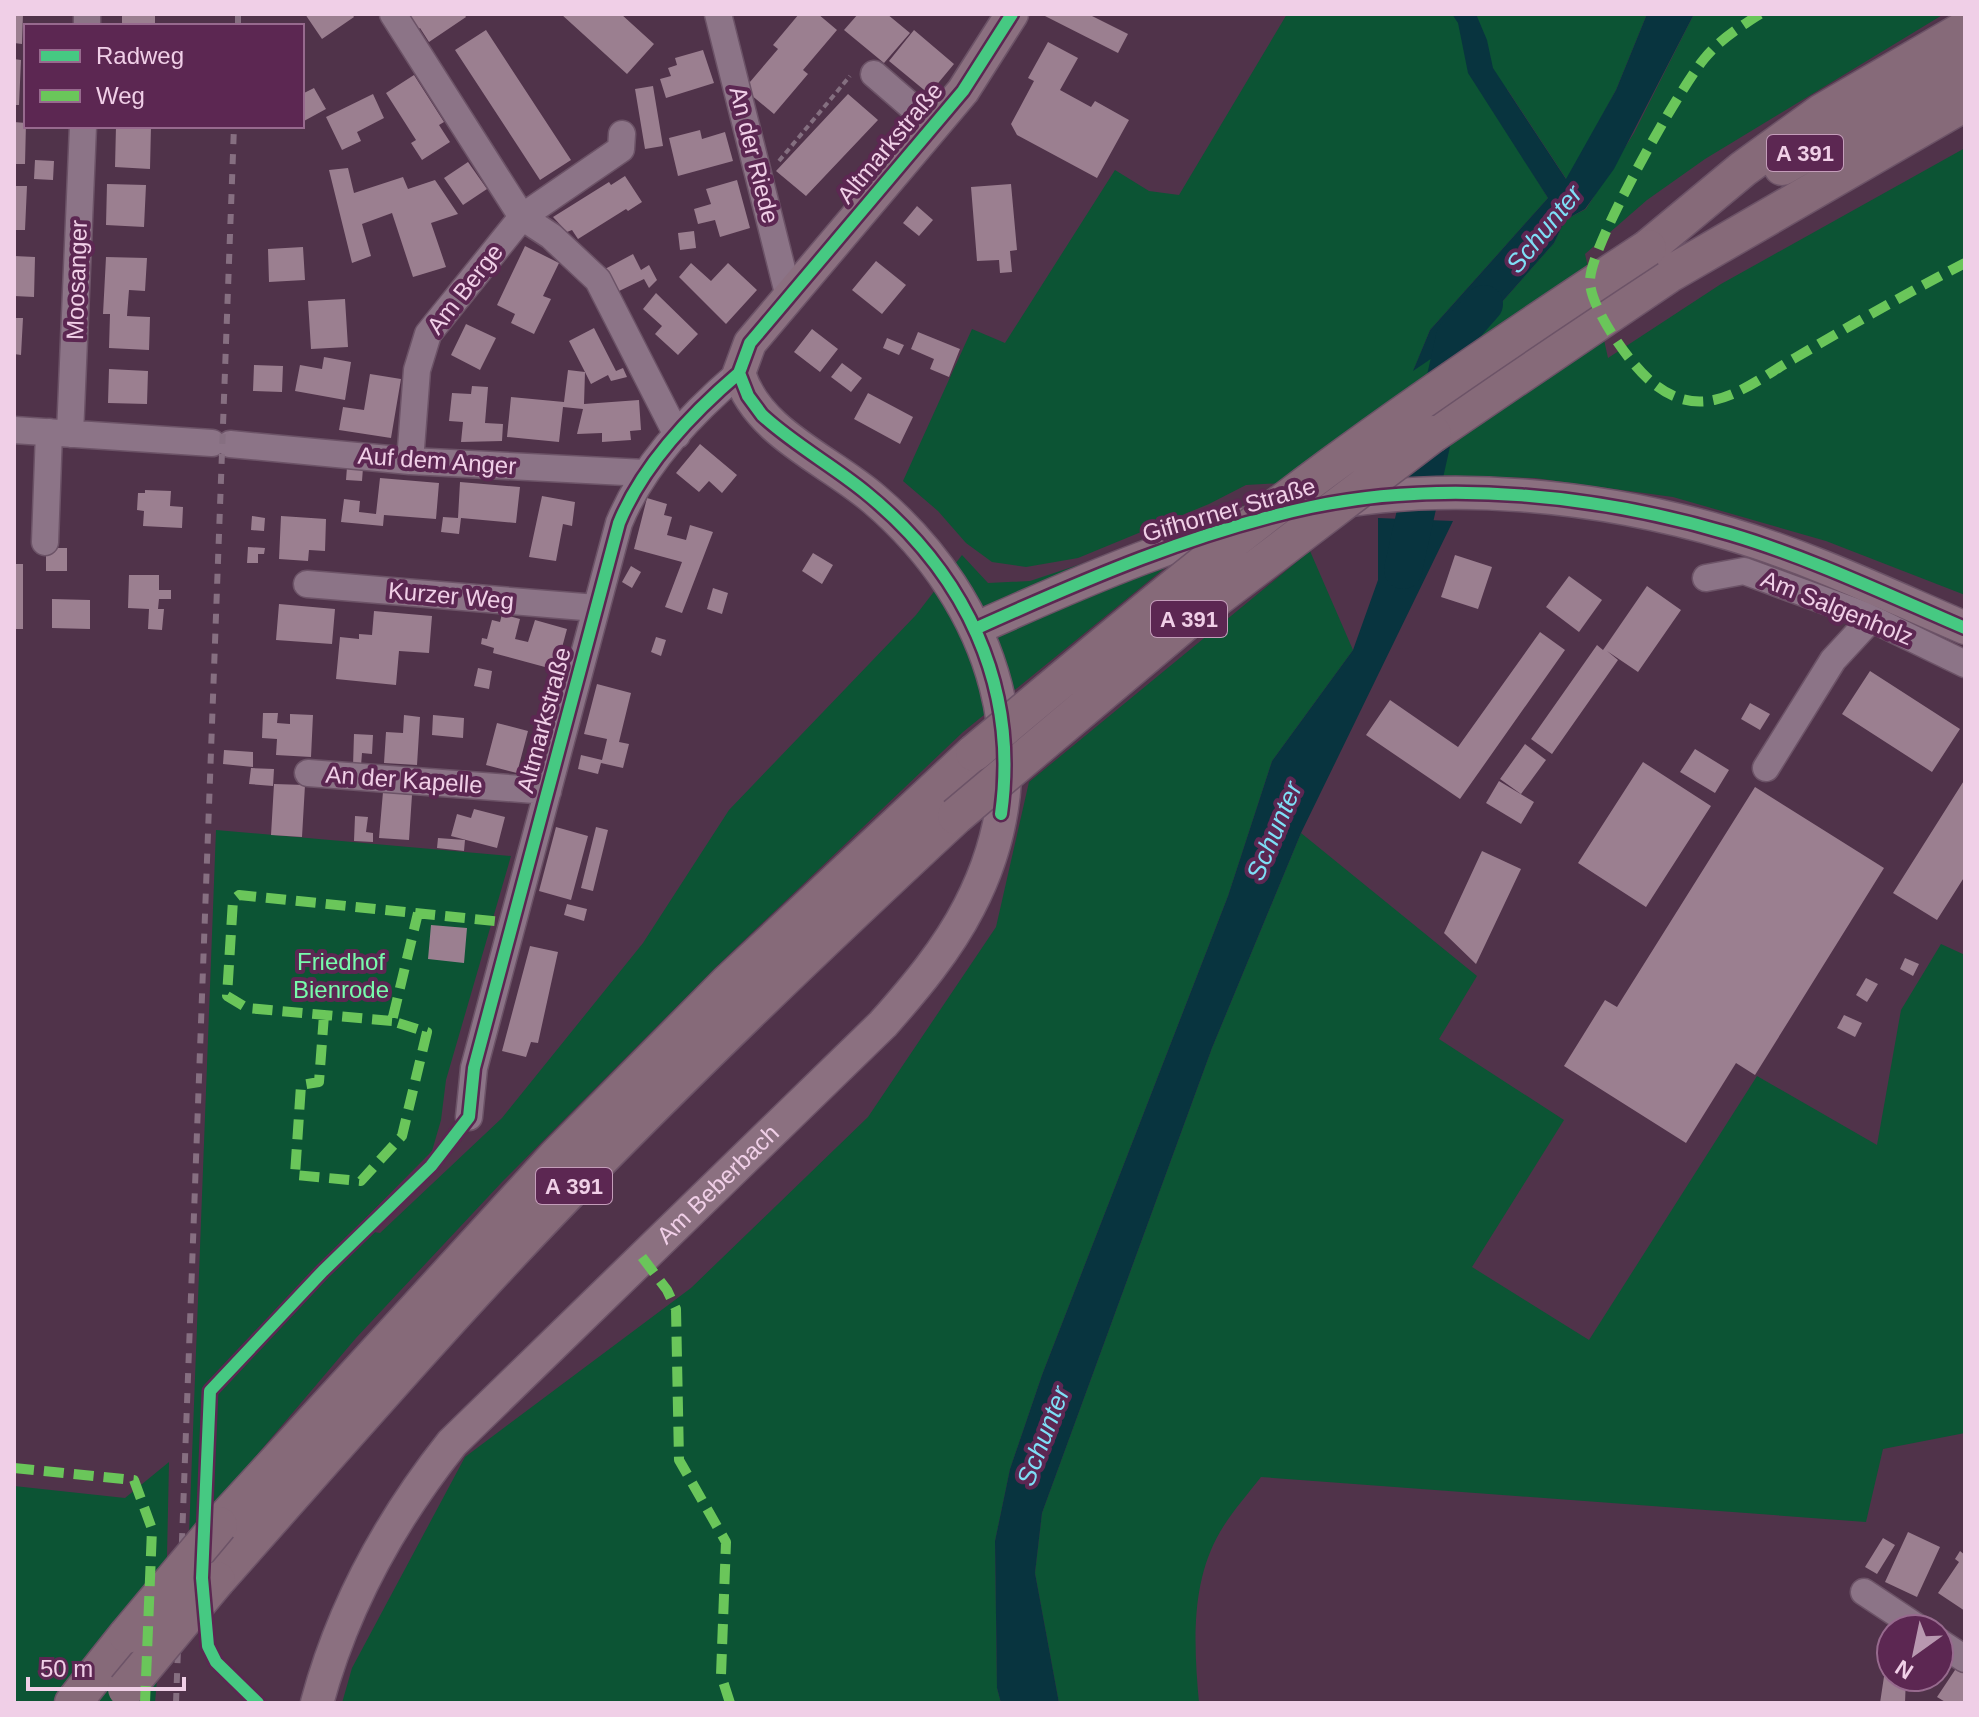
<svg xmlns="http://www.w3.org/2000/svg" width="1979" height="1717" font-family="Arial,sans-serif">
<rect width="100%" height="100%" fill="#50334a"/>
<path fill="#0c5434" d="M1287,14H1647L1616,90L1567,180L1507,89L1493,109L1548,198L1430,330L1414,369L1494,311L1554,243L1565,220L1586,209L1634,133L1694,14H1944L1705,159L1647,200L1585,254L1608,358L1721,284L1965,148V595L1826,541L1673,497L1535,478L1430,475L1246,485L1209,504L1078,558L1026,567L992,562L966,543L938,511L903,481L972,329L1005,343L1115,170L1149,191L1179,195Z
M1231,514L963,732L716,967L502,1182L356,1338L189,1535L216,830L511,856L446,1080L441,1120L432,1151L355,1229L380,1233L502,1118L643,943L729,810L916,615L962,555L988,583L1030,581Z
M1310,551L1353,650L1272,761L1228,896L1042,1375L1010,1469L995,1541L997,1688L1001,1703H342L352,1668L465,1457L691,1288L868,1117L996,927L1029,782Z
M1301,833L1477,976L1439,1039L1564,1120L1472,1267L1589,1340L1757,1076L1877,1145L1901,1010L1941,944L1965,955V1433L1883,1449L1866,1522L1261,1477C1247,1495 1231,1513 1220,1532C1190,1583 1194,1647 1199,1703H1059L1035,1573L1042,1513L1212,1048Z
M169,1462L167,1556L155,1703H14V1486L125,1498Z"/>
<path fill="#08343f" d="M1452,14H1476L1487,40L1493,68L1566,179L1616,90L1647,14H1694L1614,169L1585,209L1565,220L1554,243L1494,311L1469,333L1413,371L1430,330L1548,198L1468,73L1458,23Z
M1378,518L1453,521L1301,833L1212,1048L1042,1513L1035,1573L1059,1703H1001L997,1688L995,1541L1010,1469L1042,1375L1228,896L1272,761L1353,650L1378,580Z"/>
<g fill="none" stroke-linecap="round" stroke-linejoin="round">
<path stroke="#08343f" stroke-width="38" d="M1403,570L1455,337L1484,304"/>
</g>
<path fill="#9b7f90" d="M14,14H23L22,44L14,43Z
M122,14H155V26H122Z
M305,14H352L354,17L322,39Z
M402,14H464L466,17L429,42L420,28L414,32Z
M561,14H621L654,44L627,74Z
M799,14H818L837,30L803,70L808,74L774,114L744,89L778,49L773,45Z
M858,14H887L910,33L884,63L844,30Z
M1041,14H1088L1128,34L1118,53Z
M486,30L571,160L540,180L455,50Z
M914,30L954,64L929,94L889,61Z
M1048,42L1078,58L1060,90L1091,107L1095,101L1129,120L1097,178L1017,135L1011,124L1034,81L1028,78Z
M703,50L714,83L666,98L660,79L671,76L668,68L677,65L675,58Z
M14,59L21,60L19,105H14Z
M414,75L444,122L439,125L450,142L422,160L411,143L416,140L386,93Z
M653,86L663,146L645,149L635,89Z
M314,88L326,109L304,121L302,94Z
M373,94L384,118L357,132L361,141L342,150L326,117Z
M848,94L878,120L806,196L776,171Z
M14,122L26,123L25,164H14Z
M116,126H151L150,169L115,167Z
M700,130L702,139L725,132L733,161L678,176L669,138Z
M35,160L54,161L53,180L34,179Z
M468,162L487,189L463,205L444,178Z
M348,168L354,193L403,177L408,189L435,180L458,214L431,223L446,267L413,277L392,213L362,224L371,256L352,263L329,170Z
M625,176L642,202L628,211L626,209L578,239L572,230L567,232L553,217L609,182L611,185Z
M737,180L750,228L720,237L715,220L698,224L694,209L711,204L706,189Z
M107,184L146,185L144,227L106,225Z
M1011,184L1017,250L1010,251L1012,272L1000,273L999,260L977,261L971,187Z
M14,186H27L25,230H14Z
M917,206L933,220L919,236L903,223Z
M694,231L696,248L680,250L678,233Z
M525,246L559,263L543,296L551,299L534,334L511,323L515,314L497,305Z
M303,247L305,280L269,282L268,249Z
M633,254L641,270L649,265L657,280L649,288L644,279L617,292L605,269Z
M14,256L35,257L34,297L14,296Z
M106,257L147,258L145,291L129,290L127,316L150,317L149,350L109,348L110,314H103Z
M876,261L906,285L882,314L852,290Z
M691,263L711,281L728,263L757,290L726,324L679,277Z
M656,293L698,334L678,355L655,334L662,326L643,309Z
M345,299L348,347L311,349L308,301Z
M14,318H23L21,355L14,354Z
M466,324L496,338L480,370L451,355Z
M594,328L616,371L623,368L627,377L611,381L608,375L591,384L585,372L584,404L639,400L641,430L630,431L631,440L602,442V433L577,434L583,409L563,407L559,442L507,437L511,397L564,402L568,370L585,372L569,341Z
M812,329L838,349L820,372L794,352Z
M918,332L960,349L949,377L930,369L934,359L911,349Z
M887,338L904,345L899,355L883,348Z
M324,357L351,362L345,400L295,391L300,365L322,369Z
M842,363L862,378L851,392L831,377Z
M254,365L283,366L282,392L253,391Z
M109,369L148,371L147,404L108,403Z
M370,374L401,379L391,438L339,430L343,407L364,410Z
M472,386L488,387L485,423L503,424L502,441L461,442L463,422L449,421L452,393L471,394Z
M868,393L913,417L900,444L854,419Z
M700,444L737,475L722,493L709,481L699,492L676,473Z
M347,467L363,468L362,481L346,480Z
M380,478L439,483L436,519L384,515L383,526L341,522L344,499L360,501L359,512L376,514Z
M460,482L520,487L516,523L461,518L459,534L441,532L443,517L458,518Z
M145,490L171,491L170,506L183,507L182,528L143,526L144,511L137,510L138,493H145Z
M542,496L575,502L572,526L563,524L556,561L529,557Z
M647,498L667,504L664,515L672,517L667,535L686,540L690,525L713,532L682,613L665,607L682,562L634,549Z
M252,516L265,518L264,531L251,530Z
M281,516L326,519L325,551L309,550L308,561L279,559Z
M248,547L265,548L264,554H258V563H247Z
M46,548H67V571H46Z
M813,553L833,565L822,584L802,571Z
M1455,555L1492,567L1478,609L1441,597Z
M14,564H23V629H14Z
M631,566L641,572L632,588L622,582Z
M129,575H159V590H171V599H159L158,609H164L162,630L148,629L149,609L128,608Z
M1569,576L1602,600L1579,632L1546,607Z
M1647,586L1681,610L1638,672L1607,651L1618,660L1552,754L1531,739L1597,645L1603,650Z
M713,588L728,593L722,614L707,609Z
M52,599L90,600V629L52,628Z
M279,604L335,609L332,644L276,640Z
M374,611L432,616L429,653L399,651L396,685L336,679L340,637L359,639V634L372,635Z
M502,614L520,619L515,639L528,642L535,620L567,629L556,670L493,653L494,648L481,644L482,638L487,639L492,620L500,622Z
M1540,632L1565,650L1460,799L1366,735L1390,700L1458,747Z
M656,637L666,640L661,656L651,652Z
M478,668L492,671L489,689L474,686Z
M1870,671L1960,729L1932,772L1842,714Z
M597,684L631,693L619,742L629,744L623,768L601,763L598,774L578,769L581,755L602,760L607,739L584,734Z
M1750,703L1770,714L1760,730L1741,719Z
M263,713H278L277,723L290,724V714L313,715L311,757L276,755L277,739L262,738Z
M404,715L420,717L417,765L384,763L386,732L403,733Z
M433,715L464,718L463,738L432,735Z
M497,723L528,731L517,773L486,765Z
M354,734L373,735L372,754L362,753L361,766H353Z
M1525,744L1546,760L1521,794L1500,779Z
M1695,749L1729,770L1715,793L1680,772Z
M224,750L253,752V767L223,764Z
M1643,762L1711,806L1646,907L1578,863Z
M251,768L274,769L273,786L249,784Z
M1965,779V876L1937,920L1893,893Z
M1499,781L1534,802L1521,824L1486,803Z
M274,784L305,785L302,837L271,835Z
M1755,787L1884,868L1755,1075L1736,1063L1686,1143L1564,1066L1605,1000L1617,1007Z
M383,792L412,795L409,840L379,838Z
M474,809L505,817L497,848L451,836L457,814L471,818Z
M355,816L368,817L366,832L373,833V842L354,841Z
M556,827L588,836L571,900L539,891Z
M596,827L608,830L593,891L581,888Z
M438,838L465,840L464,851L437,848Z
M1482,851L1521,869L1476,964L1444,933Z
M567,904L587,909L584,921L564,915Z
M431,925L467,928L464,963L428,959Z
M530,946L558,952L538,1043L531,1042L526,1057L502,1051Z
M1905,958L1919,964L1913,976L1900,969Z
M1866,978L1878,984L1867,1002L1856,995Z
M1844,1015L1862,1023L1855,1037L1837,1028Z
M1908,1532L1940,1547L1917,1597L1885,1582Z
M1883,1538L1895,1545L1877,1574L1865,1567Z
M1960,1551L1965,1555V1611L1938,1593L1959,1562L1955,1559Z
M1890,1637L1891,1677H1906L1905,1703H1880Z
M1959,1664L1965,1668V1703H1947L1937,1697Z"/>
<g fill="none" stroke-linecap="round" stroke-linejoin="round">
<g stroke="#6c5367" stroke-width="29">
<path id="minor" d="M393,14L522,217L551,236L598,280L677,435
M718,14L789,297
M87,26V14
M874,74L934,126
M14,430L212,443
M70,434L83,126
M230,444L410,461L645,473
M410,461L417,370L428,334L522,217L621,149L622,134
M45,542L49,432
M1706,578L1744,571L1864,615L1965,664
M307,584L596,608
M1766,768L1833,660L1871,619
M308,773L548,791
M469,1117L474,1068L619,523C643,464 691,414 739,373
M1864,1592L1920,1629
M1939,1642L1965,1659"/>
</g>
<g stroke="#6c5367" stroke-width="35">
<g id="major">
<path d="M977,628C1086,579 1194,532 1311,507C1446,479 1599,495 1730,534C1811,558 1888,595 1965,628"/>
<path id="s1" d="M317,1703C343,1606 390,1521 452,1443L883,1024C915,988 947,950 969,907C1046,759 995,602 874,499C829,460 757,433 739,373L750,343L963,91L1012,14"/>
</g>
</g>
<g stroke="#6c5367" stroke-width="39">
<path id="highway" d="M1782,167L1965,64
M1648,248L1743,169L1822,112L1965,29
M1433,434L1668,275L1965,103
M219,1525L556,1157L728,983L974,753
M217,1580C338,1444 456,1307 583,1177C704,1053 829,934 956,816
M73,1703L127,1635"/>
</g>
<path stroke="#846f80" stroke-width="4" stroke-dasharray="6 4" stroke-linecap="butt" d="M779,161L850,76"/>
<use href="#minor" stroke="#8c7487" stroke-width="26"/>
<use href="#major" stroke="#8b7080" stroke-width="32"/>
<use href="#highway" stroke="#866a79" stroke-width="36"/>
<path stroke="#866f81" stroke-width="6" stroke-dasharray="10 10" stroke-linecap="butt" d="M238,26V14
M176,1703L234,126"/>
<g stroke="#6c5367" stroke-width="39" stroke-linecap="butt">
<path id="highway-bridge" d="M974,753C1090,656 1206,558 1328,468C1432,391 1540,319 1648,248
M956,816L1193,616L1433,434
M127,1635L219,1525
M126,1689L217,1580"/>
</g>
<use href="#highway-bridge" stroke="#866a79" stroke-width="36"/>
<path stroke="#6ac65a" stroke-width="10" stroke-dasharray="20 10" stroke-linecap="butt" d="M1760,14C1740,27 1719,40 1704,59C1678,91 1591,244 1590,280C1589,303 1620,348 1635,365C1655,389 1681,407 1714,400C1742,394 1770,372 1795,358C1851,325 1907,293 1965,263
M324,1015L319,1082L301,1085L295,1175L361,1181L402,1136L427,1032L392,1021L418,913
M392,1021L247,1008L227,996L233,900L239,895L513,923
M642,1257L667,1290L676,1309L679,1460L726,1542L721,1675L730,1703
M14,1468L134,1480L152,1529L145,1703"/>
<g stroke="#5c2752" stroke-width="17">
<path id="cycleway" d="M977,628C1086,579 1194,532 1311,507C1446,479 1599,495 1730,534C1811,558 1888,595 1965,628
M1001,814C1019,685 965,573 865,492C832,465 793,444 762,415L748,396L739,373L750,343L963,91L1012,14
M258,1703L216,1662L208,1646L202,1578L210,1391L323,1271L431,1166L469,1117L474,1068L619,523C643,464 691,414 739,373"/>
</g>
<use href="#cycleway" stroke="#46c982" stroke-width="12"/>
</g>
<g text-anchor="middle" stroke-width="8" stroke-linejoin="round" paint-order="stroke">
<g fill="#5c2752" stroke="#c49dba" stroke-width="2">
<rect x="1767" y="135" width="76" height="36" rx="6"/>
<rect x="1151" y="601" width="76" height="36" rx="6"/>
<rect x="536" y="1168" width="76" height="36" rx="6"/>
</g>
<g font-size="22" font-weight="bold" fill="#f0cfe7">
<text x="1805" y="161">A 391</text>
<text x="1189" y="627">A 391</text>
<text x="574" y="1194">A 391</text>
</g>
<g font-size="24" fill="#f0cfe7" stroke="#5c2752">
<text transform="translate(890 143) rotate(-50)" y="8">Altmarkstraße</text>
<text transform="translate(754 155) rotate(76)" y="8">An der Riede</text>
<text transform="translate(77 280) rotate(-88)" y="8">Moosanger</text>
<text transform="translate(465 289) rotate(-52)" y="8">Am Berge</text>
<text transform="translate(437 461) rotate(4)" y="8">Auf dem Anger</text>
<text transform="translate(1229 510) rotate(-16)" y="8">Gifhorner Straße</text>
<text transform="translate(451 596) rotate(5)" y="8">Kurzer Weg</text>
<text transform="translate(1837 608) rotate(22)" y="8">Am Salgenholz</text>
<text transform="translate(544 720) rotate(-75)" y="8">Altmarkstraße</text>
<text transform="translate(404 780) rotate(4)" y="8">An der Kapelle</text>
<text dy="8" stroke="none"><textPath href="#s1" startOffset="666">Am Beberbach</textPath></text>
</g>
<g font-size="24" fill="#77fbac" stroke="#5c2752">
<text x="341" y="970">Friedhof<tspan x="341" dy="28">Bienrode</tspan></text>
</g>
<g font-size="26" font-style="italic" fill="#7edff6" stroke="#5c2752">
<text transform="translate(1544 229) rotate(-51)" y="9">Schunter</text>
<text transform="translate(1274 831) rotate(-67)" y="9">Schunter</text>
<text transform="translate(1043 1436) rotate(-69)" y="9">Schunter</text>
</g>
</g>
<rect width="1979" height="1717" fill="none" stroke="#f0cfe7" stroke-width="32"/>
<rect x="24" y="24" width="280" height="104" fill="#5c2752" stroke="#976a8e" stroke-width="2"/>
<rect x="40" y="50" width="40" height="12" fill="#46c982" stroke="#976a8e" stroke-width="2"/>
<text x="96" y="64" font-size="24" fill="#f0cfe7">Radweg</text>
<rect x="40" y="90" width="40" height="12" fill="#6ac65a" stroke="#976a8e" stroke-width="2"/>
<text x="96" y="104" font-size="24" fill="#f0cfe7">Weg</text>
<g transform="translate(1915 1653) rotate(213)"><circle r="38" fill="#5c2752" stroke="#976a8e" stroke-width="2"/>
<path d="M0-6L14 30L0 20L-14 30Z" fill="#b898b0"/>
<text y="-12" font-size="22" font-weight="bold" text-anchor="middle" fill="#f0cfe7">N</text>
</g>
<path d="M28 1677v12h156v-12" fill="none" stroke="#f0cfe7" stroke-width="4"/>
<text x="40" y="1677" font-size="24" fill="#f0cfe7" stroke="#5c2752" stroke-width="6" paint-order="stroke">50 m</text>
</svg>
